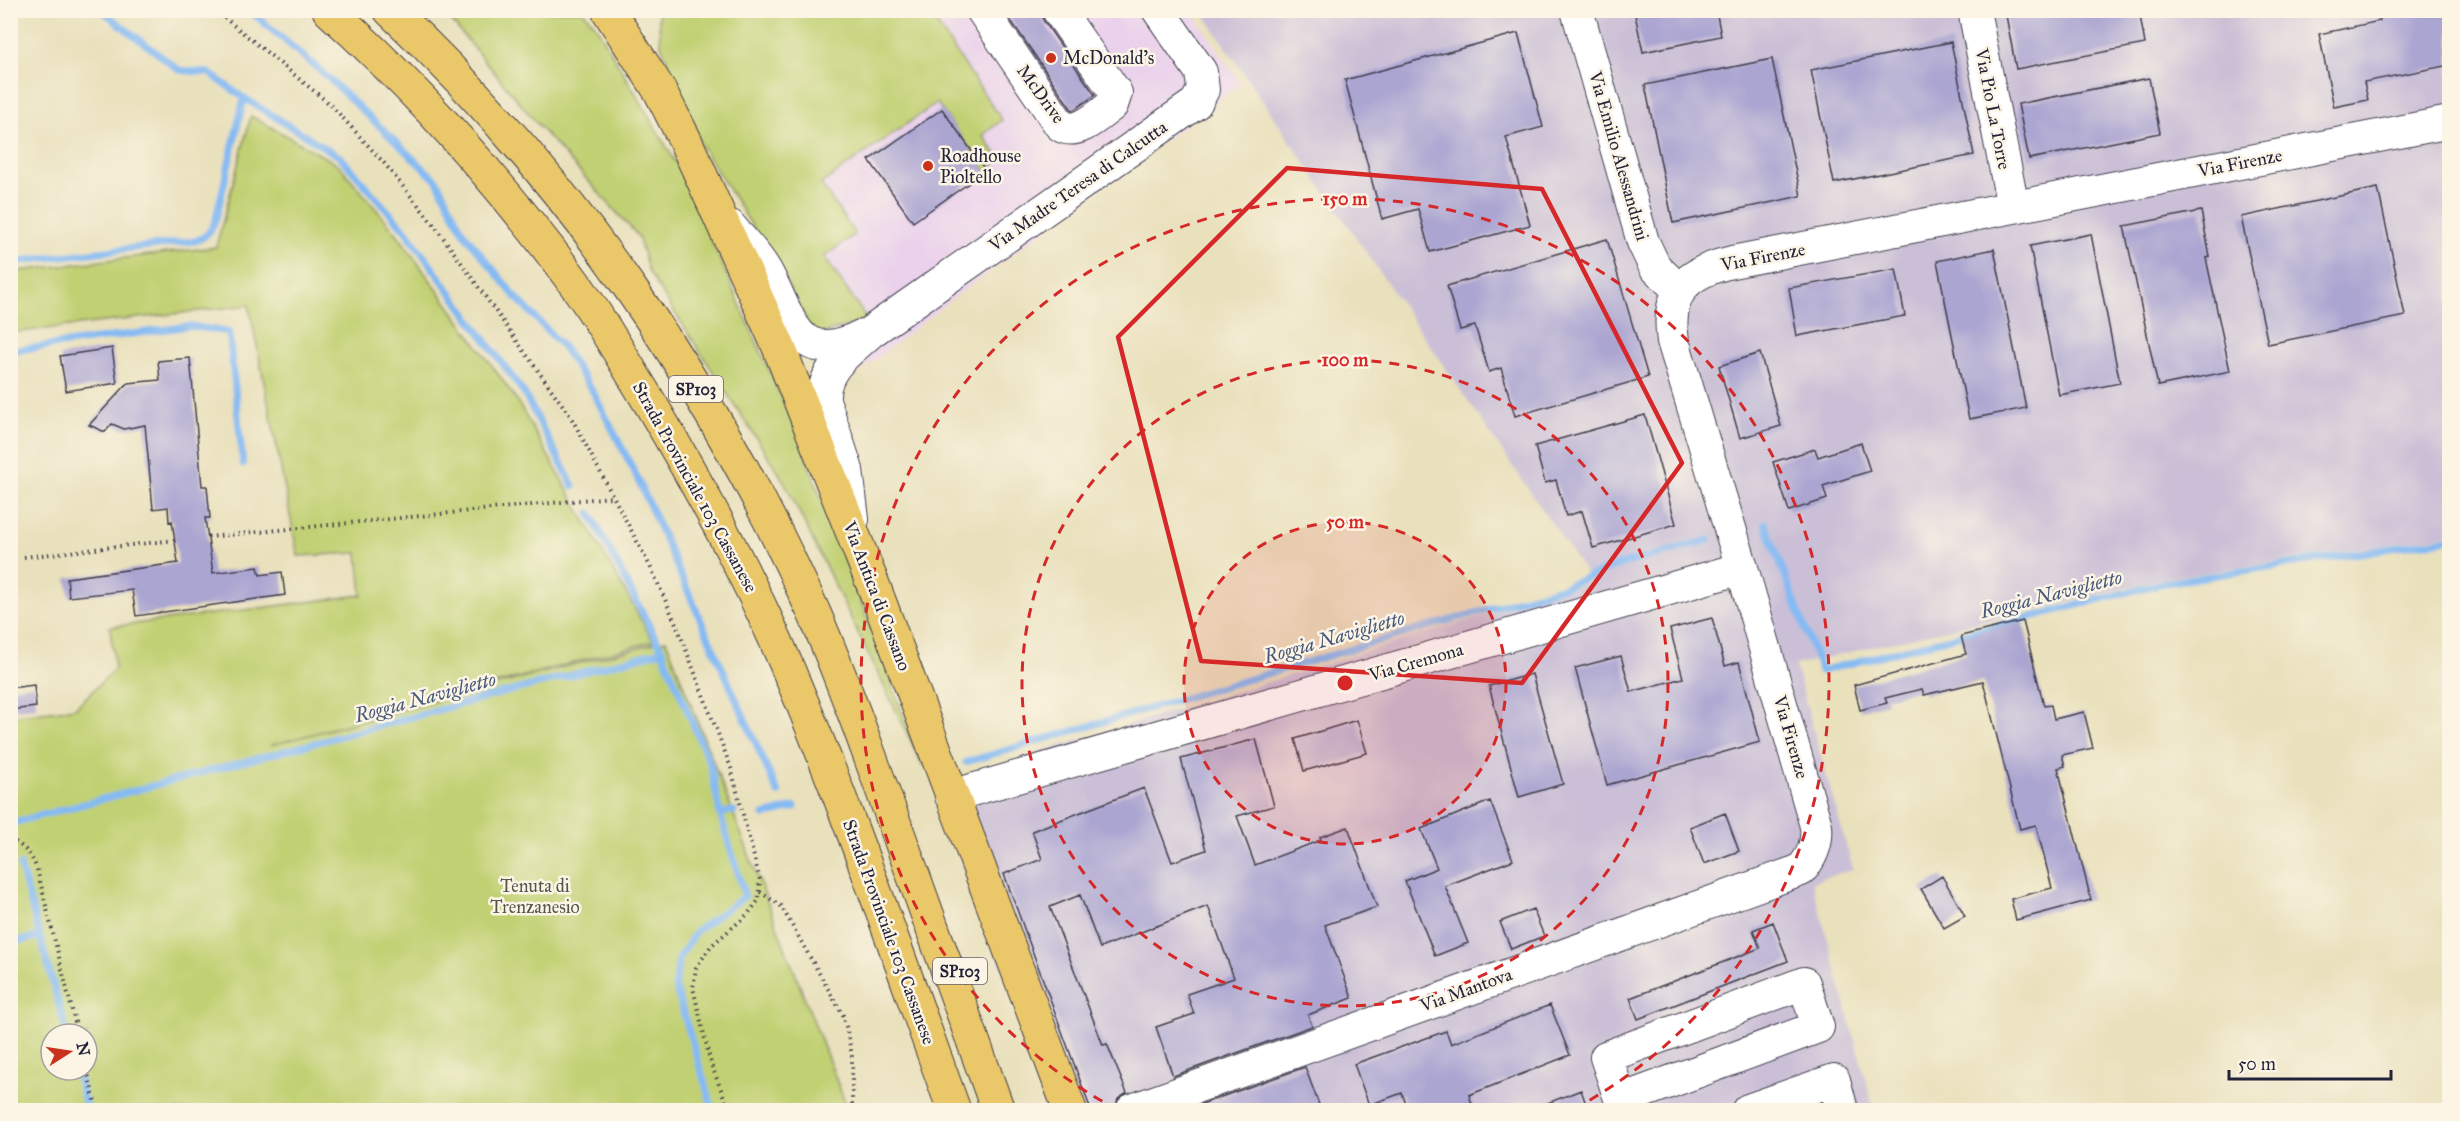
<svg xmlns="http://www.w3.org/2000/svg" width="2460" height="1121" font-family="'IM FELL Great Primer',serif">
<rect width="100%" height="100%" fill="#fcf5e5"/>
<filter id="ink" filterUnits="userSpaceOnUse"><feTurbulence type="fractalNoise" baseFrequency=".0167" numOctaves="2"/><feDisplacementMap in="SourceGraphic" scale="12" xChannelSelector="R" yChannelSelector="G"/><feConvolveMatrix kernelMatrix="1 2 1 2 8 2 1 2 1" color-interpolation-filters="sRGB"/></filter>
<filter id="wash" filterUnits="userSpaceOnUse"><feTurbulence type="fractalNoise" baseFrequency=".008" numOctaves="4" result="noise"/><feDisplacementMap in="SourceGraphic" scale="24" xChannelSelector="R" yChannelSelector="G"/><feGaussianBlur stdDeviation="1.35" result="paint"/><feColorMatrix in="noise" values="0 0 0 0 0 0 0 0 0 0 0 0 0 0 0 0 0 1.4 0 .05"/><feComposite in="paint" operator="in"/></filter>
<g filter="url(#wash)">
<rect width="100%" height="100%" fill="#e9e0bc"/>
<path fill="#ead1ec" d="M904,11H1191L1241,83L948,302L834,392L793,177Z"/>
<path fill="#cabfd6" d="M1201,11H2449V535L2158,580L1795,665L1853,869L1812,882L1874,1110H1054L933,785L1592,582Z"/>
<path fill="#c1d072" stroke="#727956" stroke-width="1.5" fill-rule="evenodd" d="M443,11H583L596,26L680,170L794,426L923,766L784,481L649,273L638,236L545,133Z
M658,11H928L1002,120L983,135L1000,160L986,171L937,103L821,184L855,234L824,257L868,320L815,336L777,265L701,146L661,45Z
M251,116L339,165L397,234L516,399L653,641L271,745L666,640L848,1110H11V716L75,708L115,669L110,627L362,595L358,553L298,556L249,305L11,333V272L216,247ZM51,1034H87V1070H51Z"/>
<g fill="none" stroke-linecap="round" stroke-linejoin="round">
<path stroke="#85baf3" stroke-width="7" d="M101,10L179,70L209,73L244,98L340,157L405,230L524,393L573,486
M249,10L323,73L437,181L463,232L513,294L563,347L593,392L636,475L778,793
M10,262L195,241C207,237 212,230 216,218L244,98
M10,351L190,326L229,332L243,464
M590,513L664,654
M1765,523L1821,671L2159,584L2450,539
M966,762L1564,587L1612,567L1709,540
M720,813L734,811
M764,815L795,807
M16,822L662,651L710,764L720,813
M20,865L67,1034
M10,943L40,936
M76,1070L87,1110
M713,1110L675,986L679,958L696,931L745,896L719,811"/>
</g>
<g id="blocks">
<path fill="#aba5d2" d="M1022,10H1040L1043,20L1095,95L1075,109L1072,110L1010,19Z
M1634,10H1716L1721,36L1643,52Z
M2005,10H2139L2145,44L2016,69Z
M2379,10H2450V65L2364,82L2368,100L2334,107L2319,34L2380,21Z
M1518,33L1543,127L1506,137L1530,225L1430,252L1418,209L1382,219L1345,80Z
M1951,42L1974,155L1834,183L1811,70Z
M1772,59L1801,196L1673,223L1645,85Z
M2149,78L2160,133L2029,159L2018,104Z
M942,109L986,171L913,222L869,160Z
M2378,188L2405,316L2268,344L2241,217Z
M2201,211L2210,257L2206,258L2230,371L2158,386L2124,226Z
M2091,234L2120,383L2059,395L2030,246Z
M1607,239L1648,377L1515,416L1501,368L1489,372L1475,326L1460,330L1447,286Z
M1994,249L2026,408L1969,419L1937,261Z
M1896,269L1905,316L1797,336L1789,288Z
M112,348L117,383L66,391L60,356Z
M1760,353L1781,426L1740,438L1719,366Z
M190,358L202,486H207L210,518H205L213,573L258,567L260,575L282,572L285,595L136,616L132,590L69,597L67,578L178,563L172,521L169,522L168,507L153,509L145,425L124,429L112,424L105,432L89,425L128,383L160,380L158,361Z
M1645,415L1676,524L1593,548L1582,511L1566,516L1556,480L1545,483L1535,446Z
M1861,443L1870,471L1823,486L1827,499L1789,511L1773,462L1815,449L1818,457Z
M1712,618L1725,666L1739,662L1760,742L1607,785L1575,668L1621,656L1631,692L1683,678L1670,629Z
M2023,621L2044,706L2051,705L2054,719L2084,712L2093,748L2062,755L2065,766L2058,768L2091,900L2016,920L2011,899L2052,888L2036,825L2020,829L1983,681L1924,695L1922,689L1885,698L1887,703L1860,710L1854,685L1966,654L1961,636Z
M1532,674L1563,784L1519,797L1489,686Z
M34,685L36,707L10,710V688Z
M1357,720L1367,753L1304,771L1295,739Z
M1256,739L1274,806L1237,816L1255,865L1321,840L1320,837L1348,827L1377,907L1325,925L1352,998L1308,1015L1312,1026L1173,1076L1156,1027L1194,1014L1187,994L1234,978L1208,906L1100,948L1080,895L1050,907L1103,1045L1107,1044L1127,1093L1118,1099L1115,1110H1091L1004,874L1042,859L1032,831L1144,788L1172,862L1206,850L1181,759Z
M1490,801L1513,860L1445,886L1468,943L1435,956L1405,881L1437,868L1421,829Z
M1725,813L1739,851L1704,864L1690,827Z
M1942,876L1965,916L1944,928L1921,889Z
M1533,909L1544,936L1511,949L1500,922Z
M1773,922L1788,961L1638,1019L1630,998L1760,948L1753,930Z
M1550,1005L1570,1055L1469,1095L1474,1110H1408L1402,1093L1369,1105L1354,1064L1446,1031L1451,1044Z
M1305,1067L1321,1110H1185Z
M1581,1090L1588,1110H1532V1109Z"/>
</g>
</g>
<g filter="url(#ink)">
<use href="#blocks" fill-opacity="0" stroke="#403e4e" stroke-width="1.5"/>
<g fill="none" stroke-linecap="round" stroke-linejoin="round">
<g stroke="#403e4e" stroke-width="34">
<path id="minor" d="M982,10L1060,125C1076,137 1099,115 1112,105L1116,93L1058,10
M1577,10L1643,242L1655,267L1680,291
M1974,10L2013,207
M730,226C742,241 758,256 767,273C792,319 796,369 863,335
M853,519L847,470L824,400C822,368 851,350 872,331L1196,103L1203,90L1201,72L1158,10
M951,796L1742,568
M1621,1100L1818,1027L1804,983L1606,1057L1624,1110
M1132,1110L1801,870C1812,857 1818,844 1816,826L1742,568L1673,341C1665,291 1688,272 1732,262L2450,122
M1748,1110L1834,1080L1842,1110"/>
</g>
<g stroke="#403e4e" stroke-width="35">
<path id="major" d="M608,10L660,91L684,138L778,345L874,587L1070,1110"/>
</g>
<g stroke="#403e4e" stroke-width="35">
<path id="highway" d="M329,10C421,93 505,188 578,288C605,326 628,368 653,408C698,484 740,561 776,641C843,794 897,954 954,1110
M390,10C570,179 714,389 814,613C844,681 868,752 894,822C929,918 963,1014 998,1110"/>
</g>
<path stroke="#403e4e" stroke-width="4" stroke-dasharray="1.5 4.5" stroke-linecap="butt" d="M215,10L331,105L384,163L435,226L571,417L650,566L677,626L731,768L760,880L758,901L748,914L711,946L696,968L693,988L711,1064L729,1110
M208,537L612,497
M24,557L175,540
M10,839C25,847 31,854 37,869L78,1034
M760,892L781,906L844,1017L852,1055V1110
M87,1070L97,1110"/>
<use href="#minor" stroke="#fff" stroke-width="32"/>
<use href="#major" stroke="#eac769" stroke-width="33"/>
<use href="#highway" stroke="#eac769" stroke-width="33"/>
</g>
</g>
<path fill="none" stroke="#d62828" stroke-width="4.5" stroke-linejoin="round" d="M1287,168L1542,189L1682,463L1522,683L1201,661L1118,337Z"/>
<circle cx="1345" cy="683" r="161" fill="#d62828" fill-opacity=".12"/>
<g fill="none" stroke="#d62828" stroke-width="3" stroke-dasharray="10 8">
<circle cx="1345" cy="683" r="161"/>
<circle cx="1345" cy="683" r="323"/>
<path d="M1118 1110A484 484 0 1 1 1572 1110"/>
</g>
<g fill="#c8321e" stroke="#fcf5e5" stroke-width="2">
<circle cx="1051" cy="58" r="6"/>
<circle cx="928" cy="166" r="6"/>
</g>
<g text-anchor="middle" stroke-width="5" stroke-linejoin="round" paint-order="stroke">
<g fill="#fcf5e5" stroke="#63616e" stroke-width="1.5">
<rect x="669" y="376" width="54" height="26" rx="4.5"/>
<rect x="933" y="958" width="54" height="26" rx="4.5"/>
</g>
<g font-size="16" font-weight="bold" fill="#22223b">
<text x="696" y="395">SP103</text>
<text x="960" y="977">SP103</text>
</g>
<g font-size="18" fill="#22223b" stroke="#fcf5e5" text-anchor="start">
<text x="1063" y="64">McDonald's</text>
<text x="940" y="162">Roadhouse<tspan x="940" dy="21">Pioltello</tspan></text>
</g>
<g font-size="18" fill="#22223b" stroke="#fcf5e5">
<text transform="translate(1041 94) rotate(54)" y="6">McDrive</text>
<text transform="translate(1993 109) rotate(79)" y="6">Via Pio La Torre</text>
<text transform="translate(1619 156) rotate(74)" y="6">Via Emilio Alessandrini</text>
<text transform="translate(2240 163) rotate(-11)" y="6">Via Firenze</text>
<text transform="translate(1078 186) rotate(-35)" y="6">Via Madre Teresa di Calcutta</text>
<text transform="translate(1763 257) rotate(-11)" y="6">Via Firenze</text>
<text transform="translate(695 487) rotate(61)" y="6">Strada Provinciale 103 Cassanese</text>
<text transform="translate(877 596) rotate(69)" y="6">Via Antica di Cassano</text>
<text transform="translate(1416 662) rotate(-16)" y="6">Via Cremona</text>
<text transform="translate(1791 737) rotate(74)" y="6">Via Firenze</text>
<text transform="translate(889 932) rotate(70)" y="6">Strada Provinciale 103 Cassanese</text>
<text transform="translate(1466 990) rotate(-20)" y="6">Via Mantova</text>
</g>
<g font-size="18" fill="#52564c" stroke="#fcf5e5">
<text x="535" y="892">Tenuta di<tspan x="535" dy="21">Trenzanesio</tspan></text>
</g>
<g font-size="20" font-style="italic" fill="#45577b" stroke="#fcf5e5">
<text transform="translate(2051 594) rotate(-14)" y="7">Roggia Naviglietto</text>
<text transform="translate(1334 637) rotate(-16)" y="7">Roggia Naviglietto</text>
<text transform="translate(425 697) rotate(-15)" y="7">Roggia Naviglietto</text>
</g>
</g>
<circle cx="1345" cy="683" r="9" fill="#d62828" stroke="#fcf5e5" stroke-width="3"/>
<g font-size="18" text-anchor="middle" font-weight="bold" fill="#d62828" stroke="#fcf5e5" stroke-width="5" stroke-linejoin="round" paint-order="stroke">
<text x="1345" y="205">150 m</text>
<text x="1345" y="366">100 m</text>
<text x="1345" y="528">50 m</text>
</g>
<rect width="2460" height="1121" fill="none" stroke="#fcf5e5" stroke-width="36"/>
<g transform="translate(69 1052) rotate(78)"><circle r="28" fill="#fcf5e5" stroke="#a5a1a1" stroke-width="1.5"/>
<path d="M0-4.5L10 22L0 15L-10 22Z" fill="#c8321e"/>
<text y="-9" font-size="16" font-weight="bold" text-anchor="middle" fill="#22223b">N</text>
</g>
<path d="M2229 1070v9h162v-9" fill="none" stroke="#22223b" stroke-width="3"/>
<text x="2238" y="1070" font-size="18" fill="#22223b" stroke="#fcf5e5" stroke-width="4.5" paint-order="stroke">50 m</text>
</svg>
